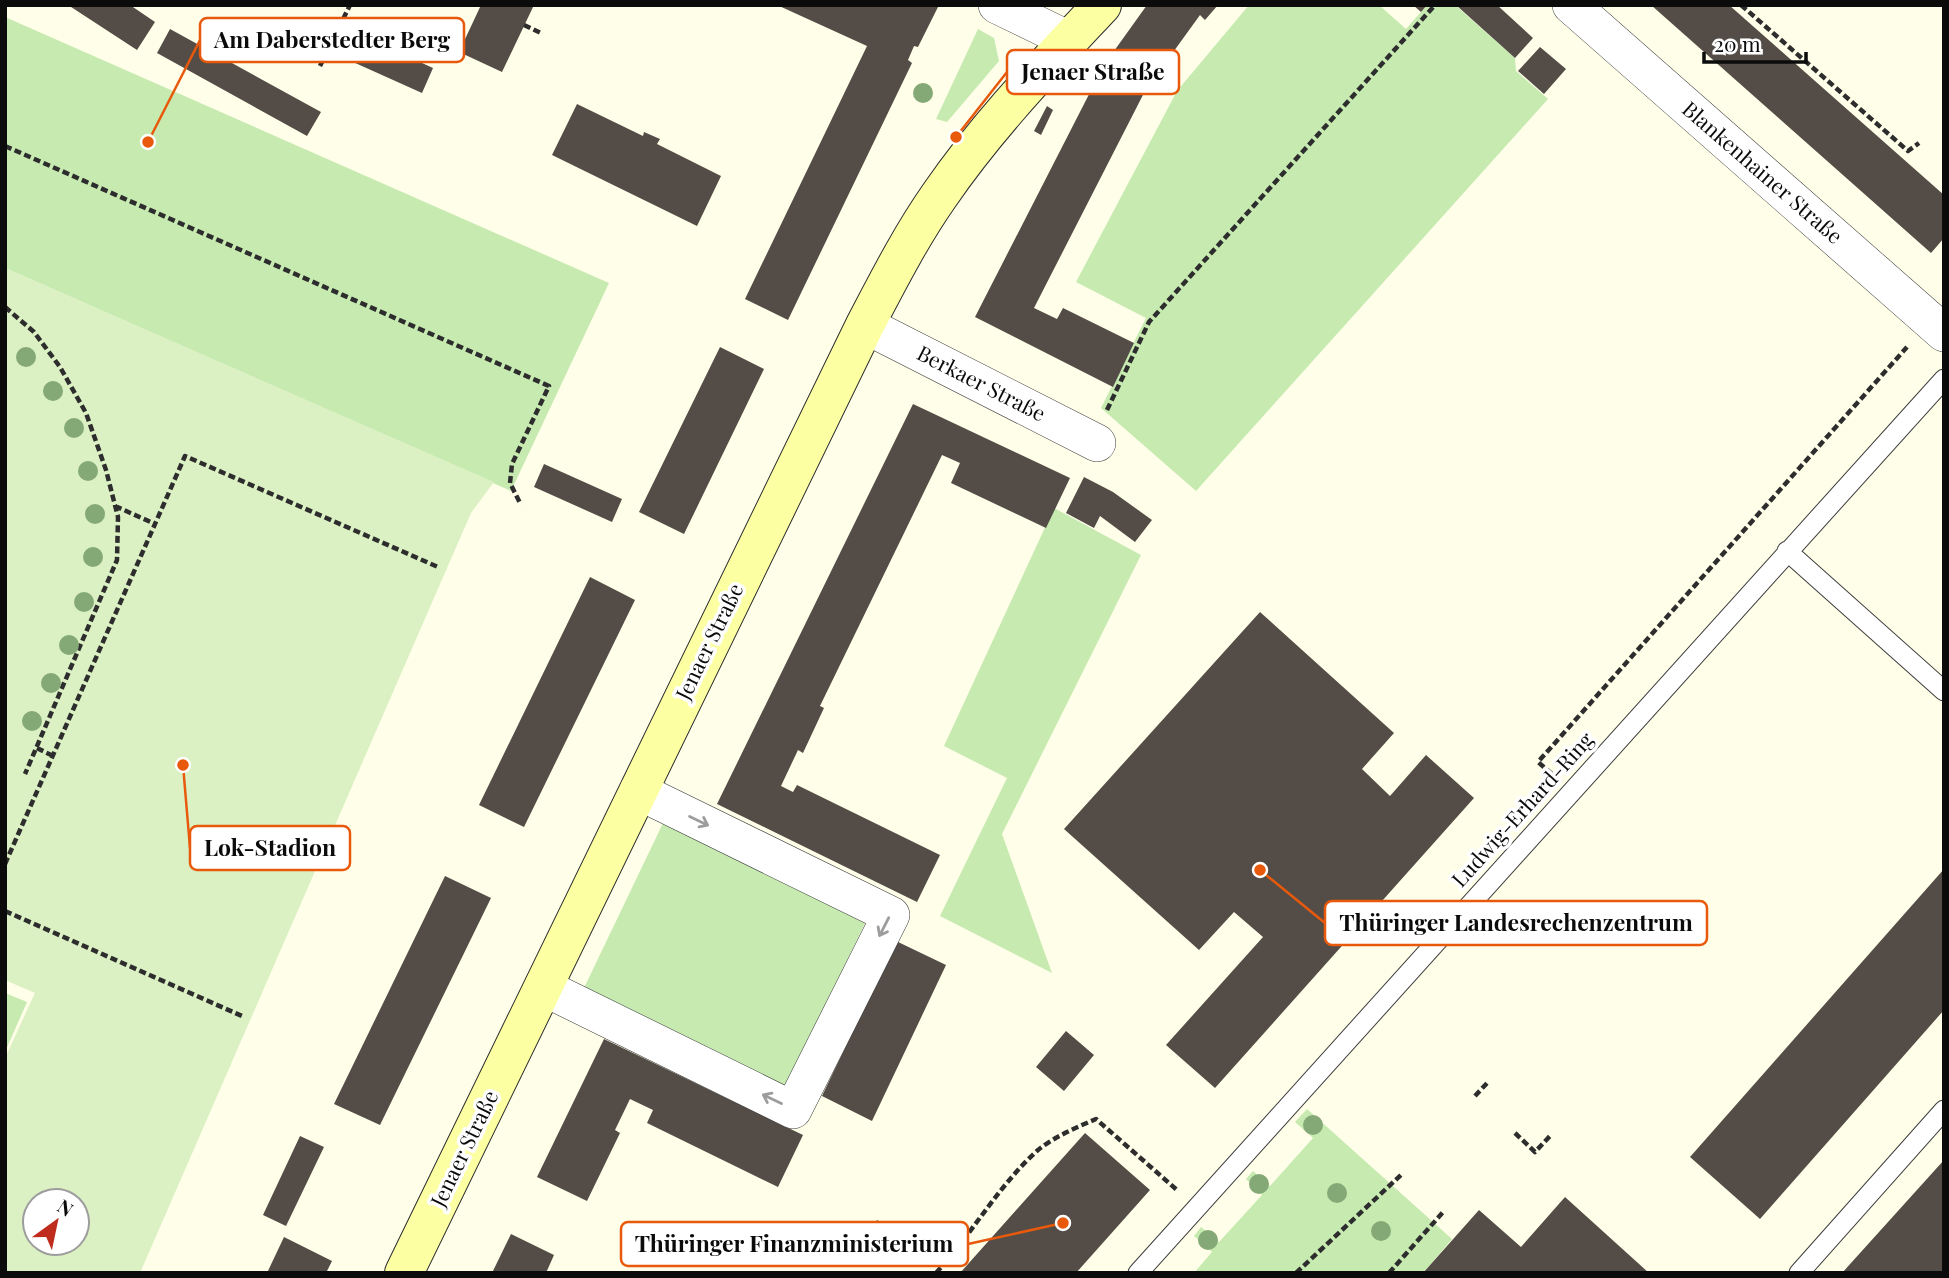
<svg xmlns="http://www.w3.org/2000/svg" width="1949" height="1278" font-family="'Playfair Display',serif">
<rect width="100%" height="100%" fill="#fffee8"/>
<path fill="#c7eab1" d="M1249,5H1379L1406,29L1427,5H1455L1515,58L1516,71L1548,99L1196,491L1101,408L1146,318L1076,282L1177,91Z
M5,17L609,283L511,491L5,268Z
M978,29L994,38L999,61L947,122L936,119Z
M1054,508L1141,555L1002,834L1052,973L940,916L1007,778L944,746Z
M665,819L868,917L785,1088L583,990Z
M5,993L27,1002L5,1052Z
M1307,1109L1452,1239L1423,1273H1194L1212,1252L1194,1236L1201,1227L1219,1242L1262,1195L1246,1179L1253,1171L1270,1186L1313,1138L1295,1122Z"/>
<path fill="#dbf1c3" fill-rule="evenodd" d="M5,268L494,482L471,513L140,1273H5V1058L35,993L5,980ZM35,1201H77V1243H35Z"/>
<path fill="#544d47" d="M68,5H130L155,22L137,50Z
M481,5H534L502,72L459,52Z
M777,5H939L918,47L914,46L908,60L912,63L788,320L745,299L867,46Z
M1147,5H1218L1205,20L1200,15L1145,91L1034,308L1057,319L1063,308L1134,343L1113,387L975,317L1104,65Z
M1413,5H1427L1421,12Z
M1456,5H1497L1533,38L1515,58Z
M1651,5H1729L1944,195V238L1931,253Z
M345,28L433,68L422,93L333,53Z
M170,29L321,112L307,136L157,53Z
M1540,47L1566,69L1544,94L1518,71Z
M577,104L643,136L644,132L660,139L657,144L721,176L697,226L552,155Z
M1047,106L1053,110L1041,135L1034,131Z
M720,347L764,369L684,534L639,512Z
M913,404L1070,478L1046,528L951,483L960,463L942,455L820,706L824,708L803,753L798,750L781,786L793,792L797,785L940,855L917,902L717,804Z
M544,464L622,499L612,522L534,487Z
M1084,477L1113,492L1152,520L1135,542L1100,516L1094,528L1066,513Z
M590,577L635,600L524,827L479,805Z
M1260,612L1394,733L1362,769L1390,796L1426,755L1474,798L1215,1088L1166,1045L1263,937L1234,912L1199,950L1064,829Z
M1944,869V1010L1760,1219L1690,1157Z
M445,876L491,898L380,1125L334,1104Z
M896,941L946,965L872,1121L822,1096Z
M1066,1031L1094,1055L1064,1091L1036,1067Z
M604,1039L803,1135L778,1187L647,1123L653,1110L630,1099L615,1130L620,1133L587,1201L537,1177Z
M1085,1133L1150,1190L1076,1273H960Z
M300,1136L324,1147L286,1226L263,1215Z
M1944,1160V1273H1842Z
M1565,1197L1649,1273H1423L1479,1210L1521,1247Z
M877,1220L894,1230L887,1243L870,1234Z
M511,1234L554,1255L546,1273H492Z
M284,1237L332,1261L326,1273H267Z"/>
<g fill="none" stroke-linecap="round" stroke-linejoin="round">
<g stroke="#3e3e3e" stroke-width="21">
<path id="lane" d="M1787,551L1944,691
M1138,1273L1944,379
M1799,1273L1944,1110"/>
</g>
<g stroke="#3e3e3e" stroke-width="38">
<path id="street" d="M997,5L1069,40
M1571,5L1944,333
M865,325L1097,443
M543,987L793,1110L891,915L638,791"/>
</g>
<g stroke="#2d2d2d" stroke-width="40">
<path id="secondary" d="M404,1273L865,325C888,281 911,236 939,196C987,126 1045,66 1102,5"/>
</g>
<path stroke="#2d2d2d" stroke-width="4.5" stroke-dasharray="7 3.5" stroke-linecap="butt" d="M1741,5L1908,151L1919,143
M524,25L541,33
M320,66L350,5
M5,146L549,386L512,464L510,483L521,505
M5,307L34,332L60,367L86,413L106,470L118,517L117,560L25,774
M1107,410L1149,322L1435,5
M115,506L155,524
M37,748L53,756
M1552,774L1538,762L1907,347
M5,864L185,456L438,567
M5,911L242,1016
M1475,1096L1489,1081
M1515,1133L1535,1152L1550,1136
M936,1273C972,1234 998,1186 1038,1150C1054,1137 1077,1127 1096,1119L1177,1190
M1296,1273L1402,1174
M1389,1273L1444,1211"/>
<use href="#lane" stroke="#fff" stroke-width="19"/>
<use href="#street" stroke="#fff" stroke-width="37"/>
<use href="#secondary" stroke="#fdffa3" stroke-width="38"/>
</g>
<g fill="#84a976">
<circle cx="923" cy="93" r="10"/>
<circle cx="26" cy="357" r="10"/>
<circle cx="53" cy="391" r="10"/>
<circle cx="74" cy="428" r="10"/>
<circle cx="88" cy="471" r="10"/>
<circle cx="95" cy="514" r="10"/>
<circle cx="93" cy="557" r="10"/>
<circle cx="84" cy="602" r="10"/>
<circle cx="69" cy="645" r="10"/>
<circle cx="51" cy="683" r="10"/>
<circle cx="32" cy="721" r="10"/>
<circle cx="1313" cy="1125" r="10"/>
<circle cx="1259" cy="1184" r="10"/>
<circle cx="1337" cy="1193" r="10"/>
<circle cx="1381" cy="1231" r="10"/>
<circle cx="1208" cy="1240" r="10"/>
</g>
<defs><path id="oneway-shaft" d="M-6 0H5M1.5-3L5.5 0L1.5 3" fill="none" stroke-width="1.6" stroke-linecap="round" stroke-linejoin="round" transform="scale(1.75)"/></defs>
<g stroke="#9d9d9d">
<use href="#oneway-shaft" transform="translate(699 821) rotate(26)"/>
<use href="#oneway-shaft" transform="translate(884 927) rotate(117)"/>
<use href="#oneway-shaft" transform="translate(772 1099) rotate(-154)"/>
</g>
<g text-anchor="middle" stroke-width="7" stroke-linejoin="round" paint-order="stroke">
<g font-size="21" fill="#0b0b0b" stroke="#fff">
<text transform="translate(1762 173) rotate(41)" y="7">Blankenhainer Straße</text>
<text transform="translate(981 384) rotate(27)" y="7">Berkaer Straße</text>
<text transform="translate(710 642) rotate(-64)" y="7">Jenaer Straße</text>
<text transform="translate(1523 810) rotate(-48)" y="7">Ludwig-Erhard-Ring</text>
<text transform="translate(465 1149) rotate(-64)" y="7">Jenaer Straße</text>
</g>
</g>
<path fill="none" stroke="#e8590c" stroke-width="2.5" d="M148 142L200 40M956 137L1007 72M183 765L190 848M1260 870L1325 923M1063 1223L968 1244"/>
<g fill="#e8590c" stroke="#fff" stroke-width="2.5">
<circle cx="148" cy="142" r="7"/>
<circle cx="956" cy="137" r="7"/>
<circle cx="183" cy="765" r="7"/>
<circle cx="1260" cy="870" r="7"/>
<circle cx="1063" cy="1223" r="7"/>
</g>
<g fill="#fff" stroke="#e8590c" stroke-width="2.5">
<rect x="200" y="18" width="264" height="44" rx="7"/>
<rect x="1007" y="50" width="172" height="44" rx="7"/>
<rect x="190" y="826" width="160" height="44" rx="7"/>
<rect x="1325" y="901" width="382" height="44" rx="7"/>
<rect x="621" y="1222" width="347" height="44" rx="7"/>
</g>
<g font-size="23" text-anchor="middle" font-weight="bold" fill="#0b0b0b">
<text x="332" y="48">Am Daberstedter Berg</text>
<text x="1093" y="80">Jenaer Straße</text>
<text x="270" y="856">Lok-Stadion</text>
<text x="1516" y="931">Thüringer Landesrechenzentrum</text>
<text x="794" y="1252">Thüringer Finanzministerium</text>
</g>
<rect width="1949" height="1278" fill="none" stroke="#0b0b0b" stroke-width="14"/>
<g transform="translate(56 1222) rotate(33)"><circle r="33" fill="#ffffff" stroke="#9d9d9d" stroke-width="2"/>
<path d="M0-5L12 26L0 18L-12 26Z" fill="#bf2c1e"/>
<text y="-10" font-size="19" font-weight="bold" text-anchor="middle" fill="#0b0b0b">N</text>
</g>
<path d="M1704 52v10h102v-10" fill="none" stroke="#0b0b0b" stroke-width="3.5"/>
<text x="1714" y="52" font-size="21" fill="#0b0b0b" stroke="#ffffff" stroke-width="5" paint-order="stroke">20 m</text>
</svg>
